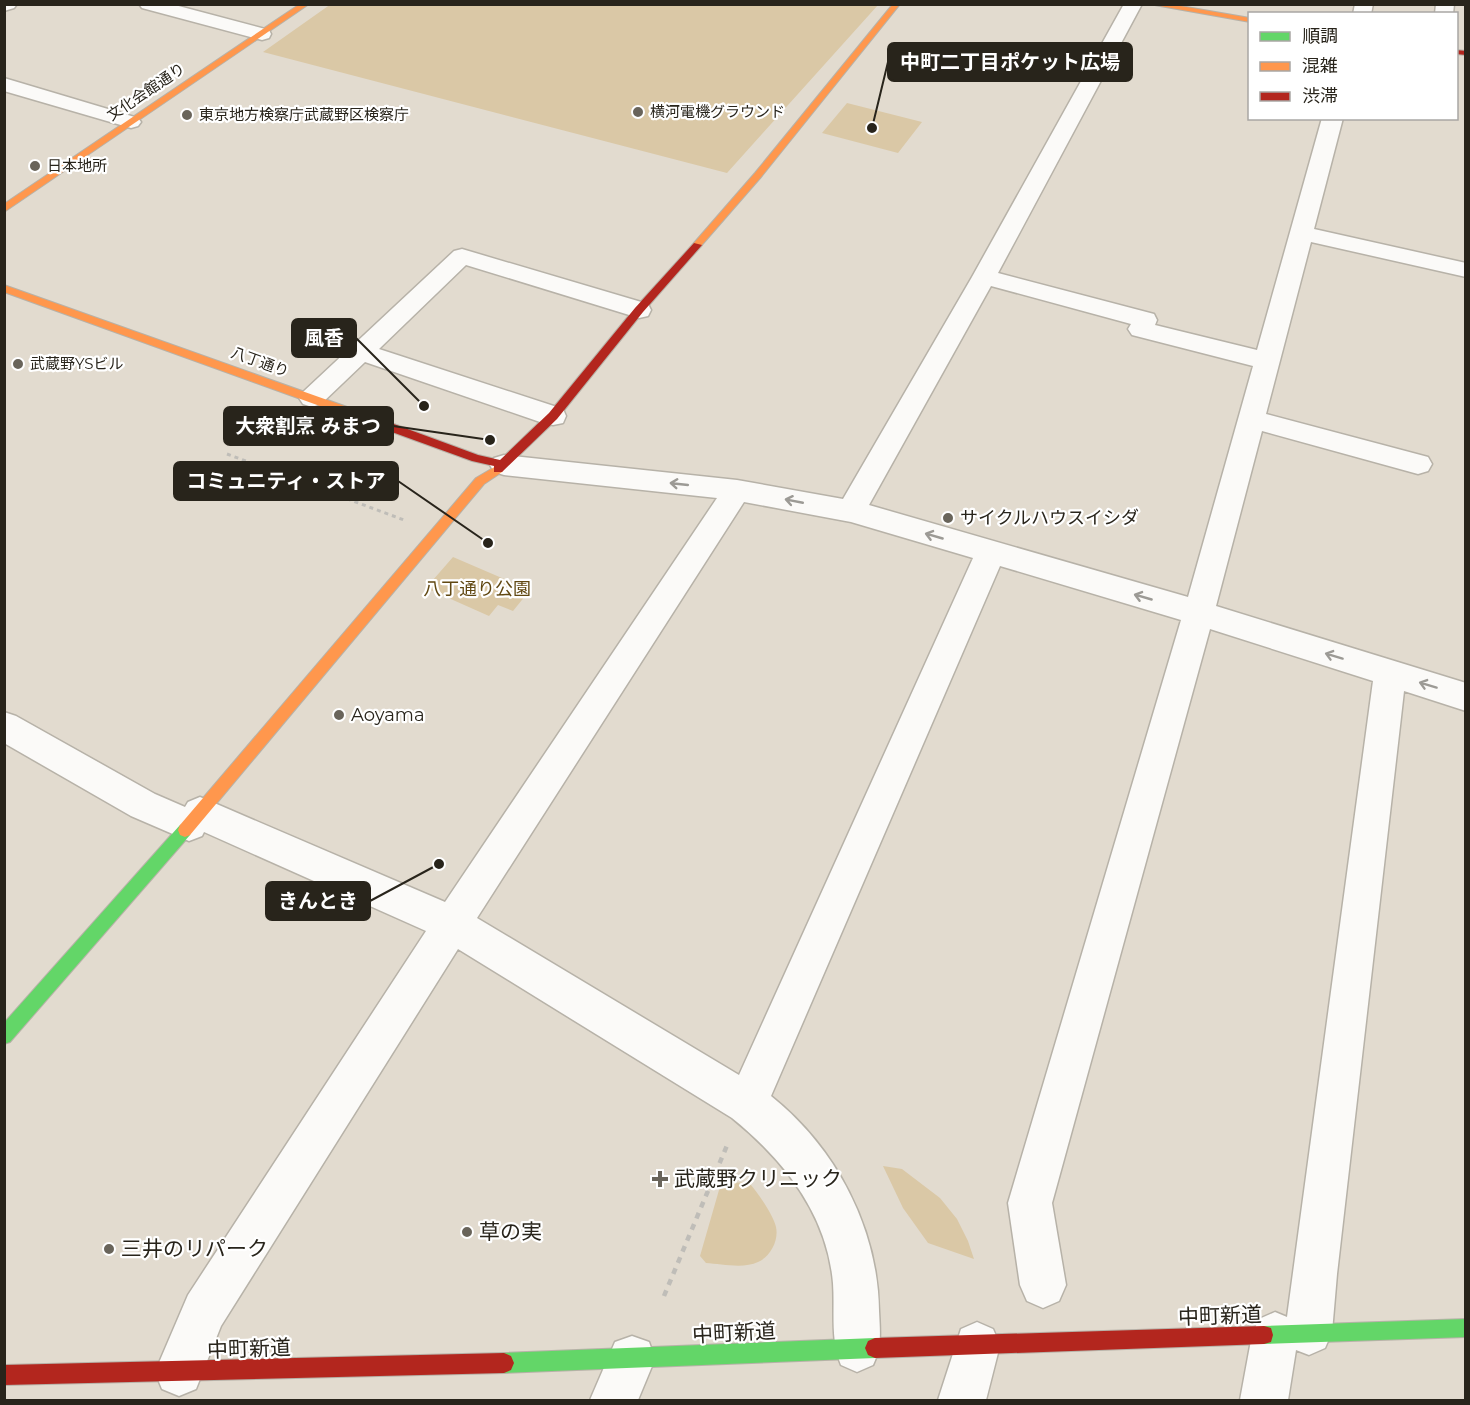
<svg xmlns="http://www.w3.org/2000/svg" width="1470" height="1405" font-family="Montserrat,'Noto Sans JP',sans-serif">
<rect width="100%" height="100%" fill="#e2dbcf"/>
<path fill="#dac8a6" d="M331,4H878V5L727,173L263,52Z
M847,103L922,122L898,153L822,133Z
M453,557L530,590L513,611L498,605L489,616L426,588Z
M883,1166L902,1169L940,1198L957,1219L968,1241L974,1259L928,1243L903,1208Z
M726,1182L749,1183C757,1191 774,1216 776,1227C779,1241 770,1257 758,1262C744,1269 721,1264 706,1263L700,1256L719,1190Z"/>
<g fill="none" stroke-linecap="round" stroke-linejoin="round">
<g stroke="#b7b2a8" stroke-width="3">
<path id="street" d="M4,4H17L14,8L4,11Z
M139,4H171L269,30L271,34L269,38L262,40L142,8Z
M1124,4H1142L998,273L1154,314L1157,320L1155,325L1257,350L1322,118H1343L1314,229L1466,263V277L1311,242L1266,414L1428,457L1432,464L1428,471L1418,474L1262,431L1216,606L1466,683V711L1404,691L1337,1274L1332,1332L1325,1348L1309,1355L1296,1350L1288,1400H1240L1252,1335L1259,1319L1275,1312L1287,1317L1373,681L1210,629L1052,1203L1066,1285L1059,1301L1043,1308L1027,1301L1020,1285L1008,1203L1181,620L1000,566L771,1096C836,1148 878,1228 879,1311C880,1332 882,1346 873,1365L857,1372L841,1365C830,1339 835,1311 833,1283C827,1214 784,1160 732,1118L458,949L221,1326L196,1389L179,1396L162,1389L155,1372L188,1295L426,931L204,832L202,836L189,841L131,816L4,743V712L16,716L155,794L185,807L188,802L200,797L212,802L445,902L717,498L504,475L494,472L490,465L494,458L504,455L737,480L843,499L972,277ZM991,286L1131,324L1128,329L1132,335L1253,366L1188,597L869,505ZM744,502L851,522L973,558L739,1075L477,918Z
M1355,4H1373L1371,14H1353Z
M1436,4H1454L1453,14H1435Z
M4,78L138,118L141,122L138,126L131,128L4,91Z
M462,249L648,304L651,310L648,316L639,318L466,265L379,349L563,409L566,416L563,423L553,425L543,423L365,362L321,404L312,407L303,404L299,398L303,392L454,251Z
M977,1322L993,1329L1000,1345L986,1400H938L961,1329Z
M632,1336L649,1342L655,1359L638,1400H590L615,1342Z"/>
</g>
<g stroke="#b7b2a8" stroke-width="2">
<path id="fast" d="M185,823L190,825L192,830L190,835L10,1042L4,1044V1023L180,825Z
M1466,1319V1337L1264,1344L1257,1342L1255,1335L1257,1328L1264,1326Z
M875,1338L882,1341L885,1348L882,1355L875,1358L504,1373L497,1370L494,1363L497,1356L504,1353Z"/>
</g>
<g stroke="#b7b2a8" stroke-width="2">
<path id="slow" d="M300,4H309L4,212V204Z
M893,4H900L761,177L700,247H694V243L755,173Z
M1149,4H1169L1250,18V22Z
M4,285L364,413L366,416L364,419H356L4,292Z
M498,465L504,469L502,472L484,484L190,835L185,837L180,835L178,830L180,825L476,478Z"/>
</g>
<g stroke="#b7b2a8" stroke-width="2">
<path id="jam" d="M1456,50L1466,51V55L1456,54Z
M694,243L702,245L643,312L557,419L502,472H494V466L472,461L356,419L354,416L356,413H364L478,455L500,460L549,413L635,308Z
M1264,1326L1271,1328L1273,1335L1271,1342L1264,1344L875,1358L868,1355L865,1348L868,1341L875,1338Z
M504,1353L511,1356L514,1363L511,1370L504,1373L4,1385V1365Z"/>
</g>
<path stroke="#bfbdb8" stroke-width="3" stroke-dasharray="4 4" stroke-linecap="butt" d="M227,454L404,520"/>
<path stroke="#bfbdb8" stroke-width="4.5" stroke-dasharray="6 6" stroke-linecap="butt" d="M664,1296L728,1143"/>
<use href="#street" fill="#fbfaf8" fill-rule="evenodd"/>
<use href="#fast" fill="#63d668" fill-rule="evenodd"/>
<use href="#slow" fill="#ff974d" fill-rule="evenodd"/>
<use href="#jam" fill="#b3261e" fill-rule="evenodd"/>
</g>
<defs><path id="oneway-shaft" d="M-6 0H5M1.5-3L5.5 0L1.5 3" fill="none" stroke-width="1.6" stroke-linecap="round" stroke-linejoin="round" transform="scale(1.5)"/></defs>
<g stroke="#9c9a95">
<use href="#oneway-shaft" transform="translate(679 484) rotate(-174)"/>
<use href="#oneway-shaft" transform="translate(794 501) rotate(-169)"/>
<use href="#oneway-shaft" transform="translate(934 536) rotate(-164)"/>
<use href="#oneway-shaft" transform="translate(1143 597) rotate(-164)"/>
<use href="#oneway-shaft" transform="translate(1334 656) rotate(-163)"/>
<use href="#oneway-shaft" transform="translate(1428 685) rotate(-163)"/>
</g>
<g fill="#69645a" stroke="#fff" stroke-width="2">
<circle cx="638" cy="112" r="6"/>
<circle cx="187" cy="115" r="6"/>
<circle cx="35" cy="166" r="6"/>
<circle cx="18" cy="364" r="6"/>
<circle cx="948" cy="518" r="6"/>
<circle cx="339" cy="715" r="6"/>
<path d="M657 1170h6v6h6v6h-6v6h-6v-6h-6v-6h6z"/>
<circle cx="467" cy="1232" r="6"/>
<circle cx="109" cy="1249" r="6"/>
</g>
<g text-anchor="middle" stroke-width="4.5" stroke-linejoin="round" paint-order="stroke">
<g font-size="15" fill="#28241b" stroke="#fff">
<text transform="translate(146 92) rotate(-34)" y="5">文化会館通り</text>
<text transform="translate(260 362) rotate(20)" y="5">八丁通り</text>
</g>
<g font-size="15" fill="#28241b" stroke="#fff" text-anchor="start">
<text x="650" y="117">横河電機グラウンド</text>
<text x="199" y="120">東京地方検察庁武蔵野区検察庁</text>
<text x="47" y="171">日本地所</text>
<text x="30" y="369">武蔵野YSビル</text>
</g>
<g font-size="18" fill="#28241b" stroke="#fff" text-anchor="start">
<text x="960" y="524">サイクルハウスイシダ</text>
<text x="351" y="721">Aoyama</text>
</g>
<g font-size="18" fill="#614812" stroke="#fff">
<text x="477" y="595">八丁通り公園</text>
</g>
<g font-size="21" fill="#28241b" stroke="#fff" text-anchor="start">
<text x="674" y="1186">武蔵野クリニック</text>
<text x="479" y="1239">草の実</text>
<text x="121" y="1256">三井のリパーク</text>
</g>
<g font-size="21" fill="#28241b" stroke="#fff">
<text transform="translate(1220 1316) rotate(-2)" y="7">中町新道</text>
<text transform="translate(734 1333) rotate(-3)" y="7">中町新道</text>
<text transform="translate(249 1349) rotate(-2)" y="7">中町新道</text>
</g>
</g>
<path fill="none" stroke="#28241b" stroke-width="2" d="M872 128L888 62M424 406L356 338M490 440L393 426M488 543L398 481M439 864L370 901"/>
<g fill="#28241b" stroke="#fff" stroke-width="2">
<circle cx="872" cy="128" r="6"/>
<circle cx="424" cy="406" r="6"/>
<circle cx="490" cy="440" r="6"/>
<circle cx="488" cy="543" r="6"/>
<circle cx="439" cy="864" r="6"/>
</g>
<g fill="#28241b" stroke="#28241b" stroke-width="2">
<rect x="888" y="43" width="244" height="38" rx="6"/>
<rect x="292" y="319" width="64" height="38" rx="6"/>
<rect x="224" y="407" width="169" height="38" rx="6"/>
<rect x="174" y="462" width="224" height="38" rx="6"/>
<rect x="266" y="882" width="104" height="38" rx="6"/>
</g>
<g font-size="20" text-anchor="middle" font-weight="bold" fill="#fff">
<text x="1010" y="69">中町二丁目ポケット広場</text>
<text x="324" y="345">風香</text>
<text x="308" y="433">大衆割烹 みまつ</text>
<text x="286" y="488">コミュニティ・ストア</text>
<text x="318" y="908">きんとき</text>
</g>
<rect width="1470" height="1405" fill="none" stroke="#28241b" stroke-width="12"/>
<rect x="1248" y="12" width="210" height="108" fill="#ffffff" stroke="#a9a7a4" stroke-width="1.5"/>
<rect x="1260" y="32" width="30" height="9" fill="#63d668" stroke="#a9a7a4" stroke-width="1.5"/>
<text x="1302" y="42" font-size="18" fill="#28241b">順調</text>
<rect x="1260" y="62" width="30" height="9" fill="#ff974d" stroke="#a9a7a4" stroke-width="1.5"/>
<text x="1302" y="72" font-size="18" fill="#28241b">混雑</text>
<rect x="1260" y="92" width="30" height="9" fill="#b3261e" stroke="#a9a7a4" stroke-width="1.5"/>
<text x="1302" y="102" font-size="18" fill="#28241b">渋滞</text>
</svg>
